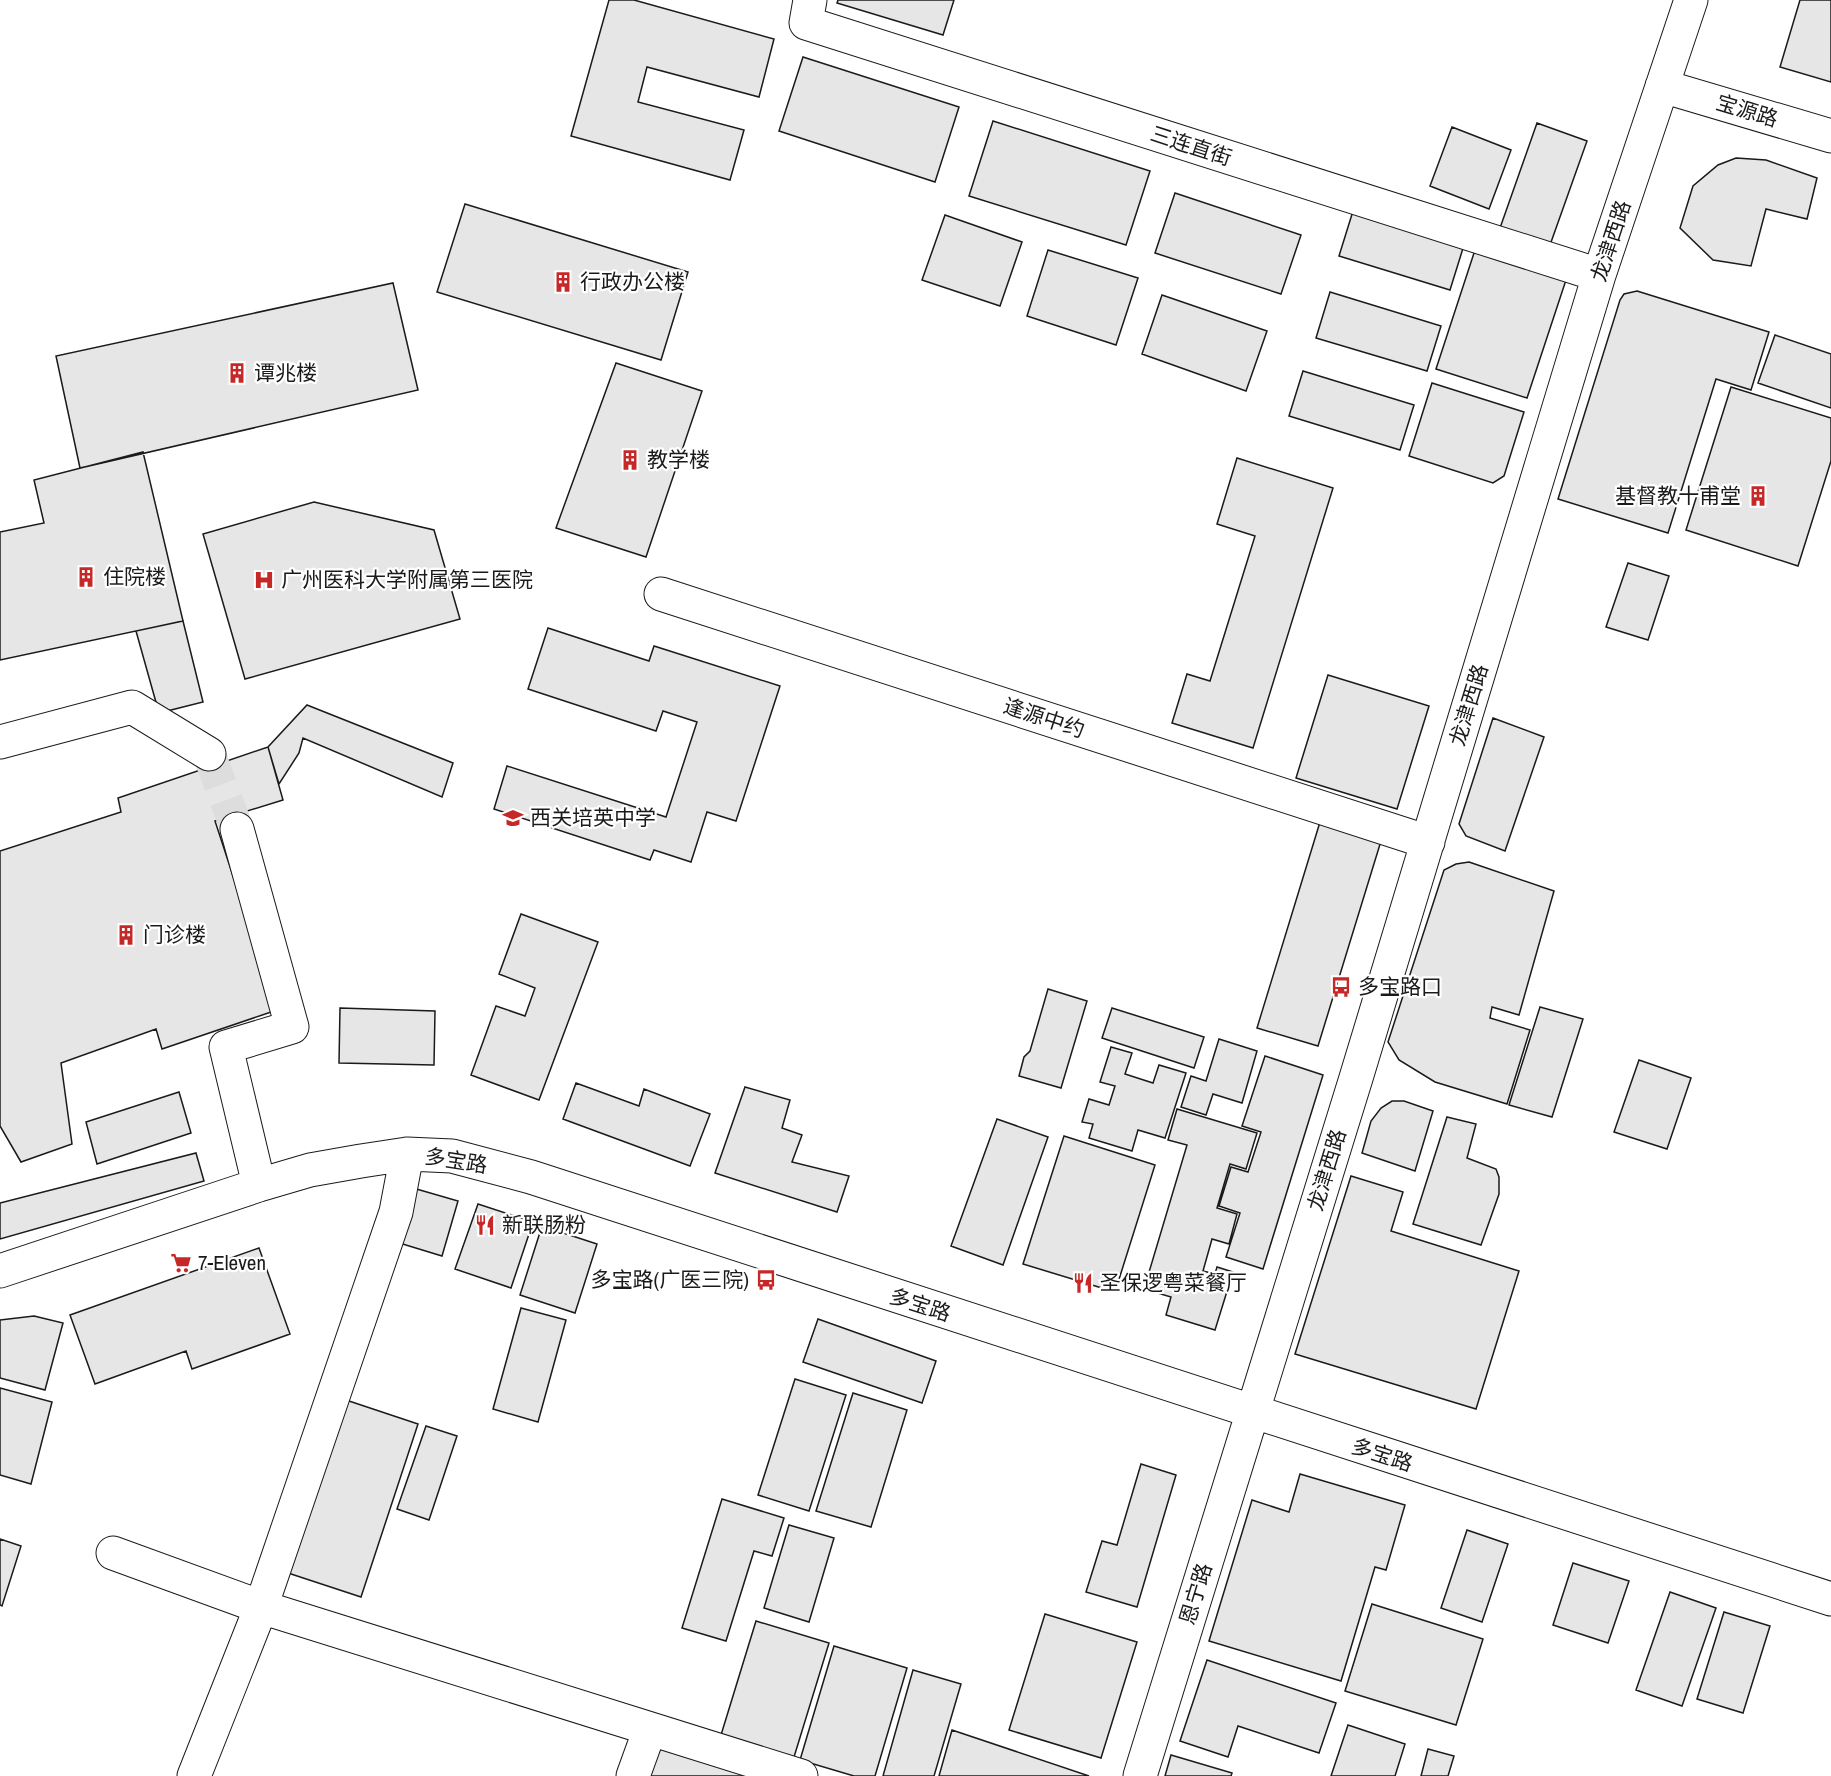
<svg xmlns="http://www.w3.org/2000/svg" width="1831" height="1776" font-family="'Archivo Narrow','Noto Sans SC',sans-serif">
<rect width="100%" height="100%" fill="#fff"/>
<path fill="#e6e6e6" stroke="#1a1a1a" stroke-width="1.5" d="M609,0H634L774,39L759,97L647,67L638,102L744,130L730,180L571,136Z
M838,0H954L943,35L837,3Z
M1800,0H1831V82L1780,67Z
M803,57L959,107L935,182L779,131Z
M993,121L1150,171L1126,245L969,196Z
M1537,123L1587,141L1550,245L1500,228Z
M1452,127L1511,150L1489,209L1430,186Z
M1736,158L1766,160L1817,178L1807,219L1766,209L1751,266L1713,260L1680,228L1693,186L1718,165Z
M1175,193L1301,235L1281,294L1155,253Z
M465,204L688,272L661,360L437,292Z
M1353,211L1464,245L1450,290L1339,256Z
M945,215L1022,242L1000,306L922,280Z
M1048,250L1138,278L1116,345L1027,316Z
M1475,250L1566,280L1527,398L1436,369Z
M393,283L418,390L80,468L56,356Z
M1637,291L1769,332L1751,390L1716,379L1668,533L1558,499L1620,300L1624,294Z
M1330,292L1441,326L1427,371L1316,338Z
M1162,295L1267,331L1246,391L1142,354Z
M1775,335L1831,354V408L1758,383Z
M616,363L702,391L646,557L556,528Z
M1303,371L1414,405L1400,450L1289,416Z
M1432,383L1524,412L1504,476L1493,483L1409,456Z
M1731,387L1831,418V461L1798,566L1686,530Z
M143,452L183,621L0,660V532L44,523L34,480Z
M1237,458L1333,488L1253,748L1172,723L1187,674L1210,681L1255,536L1217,524Z
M314,502L434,530L460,619L245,679L203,534Z
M1628,563L1669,576L1648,640L1606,627Z
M183,621L203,702L159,713L136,631Z
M548,628L649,661L654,646L780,686L736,821L707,812L691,862L654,850L650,860L494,809L507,766L666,817L697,722L663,711L656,731L528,689Z
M1328,675L1429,706L1397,809L1296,778Z
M307,705L453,763L442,797L303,738L299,753L279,784L268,747Z
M1493,718L1544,737L1505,851L1466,836L1459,824Z
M268,747L283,800L215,821L277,1010L162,1049L156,1029L61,1063L72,1144L21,1162L0,1126V851L121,812L118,798Z
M1320,822L1381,841L1318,1046L1257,1028Z
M1469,862L1554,891L1519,1015L1492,1007L1490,1018L1530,1030L1507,1104L1435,1082L1399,1060L1388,1042L1444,870L1456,864Z
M521,914L598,942L539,1100L471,1075L496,1006L525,1016L535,988L499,974Z
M1048,989L1087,1001L1061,1088L1019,1076L1024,1057L1030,1051Z
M1540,1007L1583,1019L1552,1117L1509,1105Z
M340,1008L435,1011L434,1065L339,1063Z
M1112,1008L1204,1037L1194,1068L1102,1038Z
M1219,1039L1257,1051L1242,1103L1213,1094L1206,1115L1181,1107L1191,1076L1206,1081Z
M1111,1047L1132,1053L1125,1074L1153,1083L1159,1065L1186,1073L1165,1138L1138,1130L1132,1151L1089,1138L1093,1124L1082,1122L1089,1099L1109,1105L1115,1086L1100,1082Z
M1265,1056L1323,1075L1263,1269L1226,1257L1240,1213L1219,1206L1231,1167L1248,1172L1261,1132L1242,1126Z
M1639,1060L1691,1078L1667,1149L1614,1132Z
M576,1083L639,1106L644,1089L710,1114L690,1166L563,1119Z
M745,1087L790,1100L782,1128L802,1135L792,1162L849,1176L837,1212L715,1173Z
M179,1092L191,1133L97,1164L86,1122Z
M1392,1101H1404L1433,1111L1415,1171L1362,1153L1371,1121L1381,1108Z
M1177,1109L1257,1133L1246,1169L1230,1164L1217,1208L1237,1214L1229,1244L1212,1239L1203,1271L1215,1274L1217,1267L1233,1272L1215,1330L1166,1315L1171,1297L1144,1289L1187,1145L1168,1140Z
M1447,1117L1476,1124L1467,1158L1496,1169L1499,1177V1194L1481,1245L1413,1224Z
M997,1119L1048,1137L1003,1265L951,1246Z
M1064,1136L1155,1165L1115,1292L1023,1264Z
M196,1153L204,1181L0,1239V1203Z
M1351,1176L1403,1192L1391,1231L1519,1271L1476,1409L1295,1354Z
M413,1188L458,1201L442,1256L396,1242Z
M478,1204L533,1222L511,1288L455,1269Z
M542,1226L597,1244L575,1313L520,1295Z
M259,1248L290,1334L192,1369L186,1351L95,1384L70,1315Z
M521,1308L566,1320L538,1422L493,1409Z
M34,1316L63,1323L45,1390L0,1378V1320Z
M818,1319L936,1361L922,1403L803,1362Z
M795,1379L846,1395L809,1511L758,1495Z
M0,1388L52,1402L31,1484L0,1475Z
M853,1393L907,1410L871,1527L816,1511Z
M346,1400L418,1424L361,1597L288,1573Z
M426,1426L457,1436L429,1520L397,1509Z
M1141,1464L1176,1475L1137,1607L1086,1592L1102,1541L1117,1545Z
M1300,1474L1405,1505L1386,1570L1375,1567L1341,1681L1209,1641L1252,1500L1289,1512Z
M722,1499L784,1518L772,1556L754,1551L726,1641L682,1628Z
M789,1525L834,1538L809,1622L764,1608Z
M1467,1530L1508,1544L1482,1622L1441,1608Z
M0,1539L21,1546L2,1606L0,1605Z
M1573,1563L1629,1581L1608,1643L1553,1625Z
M1670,1592L1716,1608L1682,1706L1636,1690Z
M1372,1604L1483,1639L1456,1725L1345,1691Z
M1724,1612L1770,1626L1743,1713L1697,1699Z
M1045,1614L1137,1642L1101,1758L1009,1730Z
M756,1621L829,1643L794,1757L721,1735Z
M834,1646L907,1668L875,1776H854L800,1760Z
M1207,1660L1336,1703L1319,1753L1238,1726L1228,1757L1180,1741Z
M913,1670L961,1684L934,1776H883Z
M1348,1725L1405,1744L1395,1776H1331Z
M952,1730L1089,1776H939Z
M654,1742L756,1776H643Z
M1428,1749L1454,1756L1448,1776H1421Z
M1171,1755L1232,1773L1231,1776H1165Z"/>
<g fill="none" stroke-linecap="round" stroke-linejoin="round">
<path stroke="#ddd" stroke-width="33" stroke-dasharray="33 16" stroke-linecap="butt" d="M209,754L237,829"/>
<g stroke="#1a1a1a" stroke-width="35">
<path id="minor" d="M810,0L806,23L1599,275
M1662,86L1831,136
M661,594L1428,842
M0,742L132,707L209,754
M237,829L292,1027L226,1047L259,1185
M0,1271L259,1185L310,1170L361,1161L407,1154L452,1156L531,1177L1831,1599
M113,1553L261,1607L801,1776
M194,1776L261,1607L396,1212L407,1154
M633,1776L650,1729
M1140,1776L1356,1078L1599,275L1691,0"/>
</g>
<use href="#minor" stroke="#fff" stroke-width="33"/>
</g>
<defs>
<g id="building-bare" transform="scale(1.62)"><path d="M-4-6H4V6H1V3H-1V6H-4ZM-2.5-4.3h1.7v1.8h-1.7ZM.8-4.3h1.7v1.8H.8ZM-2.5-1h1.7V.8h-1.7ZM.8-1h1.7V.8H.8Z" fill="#c62828" stroke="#fff" stroke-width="2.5" paint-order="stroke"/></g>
<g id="hospital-bare" transform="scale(1.62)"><path d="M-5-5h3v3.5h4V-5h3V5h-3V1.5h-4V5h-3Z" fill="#c62828" stroke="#fff" stroke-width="2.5" paint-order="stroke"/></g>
<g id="school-bare" transform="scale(1.62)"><path d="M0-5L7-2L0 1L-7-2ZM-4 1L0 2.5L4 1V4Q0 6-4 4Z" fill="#c62828" stroke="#fff" stroke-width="2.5" paint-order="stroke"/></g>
<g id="bus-bare" transform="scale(1.62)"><path d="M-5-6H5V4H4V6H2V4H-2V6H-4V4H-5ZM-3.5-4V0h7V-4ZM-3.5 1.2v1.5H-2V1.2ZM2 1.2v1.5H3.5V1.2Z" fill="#c62828" stroke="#fff" stroke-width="2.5" paint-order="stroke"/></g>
<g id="restaurant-bare" transform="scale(1.62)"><path d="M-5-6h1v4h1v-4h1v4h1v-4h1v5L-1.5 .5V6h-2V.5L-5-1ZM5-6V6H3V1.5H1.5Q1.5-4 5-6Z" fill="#c62828" stroke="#fff" stroke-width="2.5" paint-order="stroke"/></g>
<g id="supermarket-bare" transform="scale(1.62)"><path d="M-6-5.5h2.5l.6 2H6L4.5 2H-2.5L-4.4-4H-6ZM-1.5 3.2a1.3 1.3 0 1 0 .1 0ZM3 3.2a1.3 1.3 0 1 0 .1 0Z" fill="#c62828" stroke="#fff" stroke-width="2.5" paint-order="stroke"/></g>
</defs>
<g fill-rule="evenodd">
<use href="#building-bare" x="563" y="282"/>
<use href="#building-bare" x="237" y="373"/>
<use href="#building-bare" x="630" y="460"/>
<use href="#building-bare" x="1758" y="496"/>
<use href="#building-bare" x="86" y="577"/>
<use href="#hospital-bare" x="264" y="580"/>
<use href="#school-bare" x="513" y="818"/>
<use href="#building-bare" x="126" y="935"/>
<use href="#bus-bare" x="1341" y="987"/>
<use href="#restaurant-bare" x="485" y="1225"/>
<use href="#supermarket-bare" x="181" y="1263"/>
<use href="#bus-bare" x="766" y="1280"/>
<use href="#restaurant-bare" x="1083" y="1283"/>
</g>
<g text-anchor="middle" stroke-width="4.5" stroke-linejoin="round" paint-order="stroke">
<g font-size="21" fill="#1a1a1a" stroke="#fff">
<text transform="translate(1747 111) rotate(17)" y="7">宝源路</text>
<text transform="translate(1191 146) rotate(18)" y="7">三连直街</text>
<text transform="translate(1611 241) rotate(-72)" y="7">龙津西路</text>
<text transform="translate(1469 705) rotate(-73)" y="7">龙津西路</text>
<text transform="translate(1044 718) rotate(18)" y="7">逢源中约</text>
<text transform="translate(456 1161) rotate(9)" y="7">多宝路</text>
<text transform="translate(1327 1170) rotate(-73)" y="7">龙津西路</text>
<text transform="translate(920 1305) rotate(18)" y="7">多宝路</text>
<text transform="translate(1382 1455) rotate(18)" y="7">多宝路</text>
<text transform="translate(1196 1594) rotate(-73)" y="7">恩宁路</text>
</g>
<g font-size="21" fill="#1a1a1a" stroke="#fff" text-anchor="start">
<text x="580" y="289">行政办公楼</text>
<text x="254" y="380">谭兆楼</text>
<text x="647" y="467">教学楼</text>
<text x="1741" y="503" text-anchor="end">基督教十甫堂</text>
<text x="103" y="584">住院楼</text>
<text x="281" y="587">广州医科大学附属第三医院</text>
<text x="530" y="825">西关培英中学</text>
<text x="143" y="942">门诊楼</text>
<text x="1358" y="994">多宝路口</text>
<text x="502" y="1232">新联肠粉</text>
<text x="198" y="1270">7-Eleven</text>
<text x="749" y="1287" text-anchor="end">多宝路(广医三院)</text>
<text x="1100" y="1290">圣保逻粤菜餐厅</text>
</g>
</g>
</svg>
